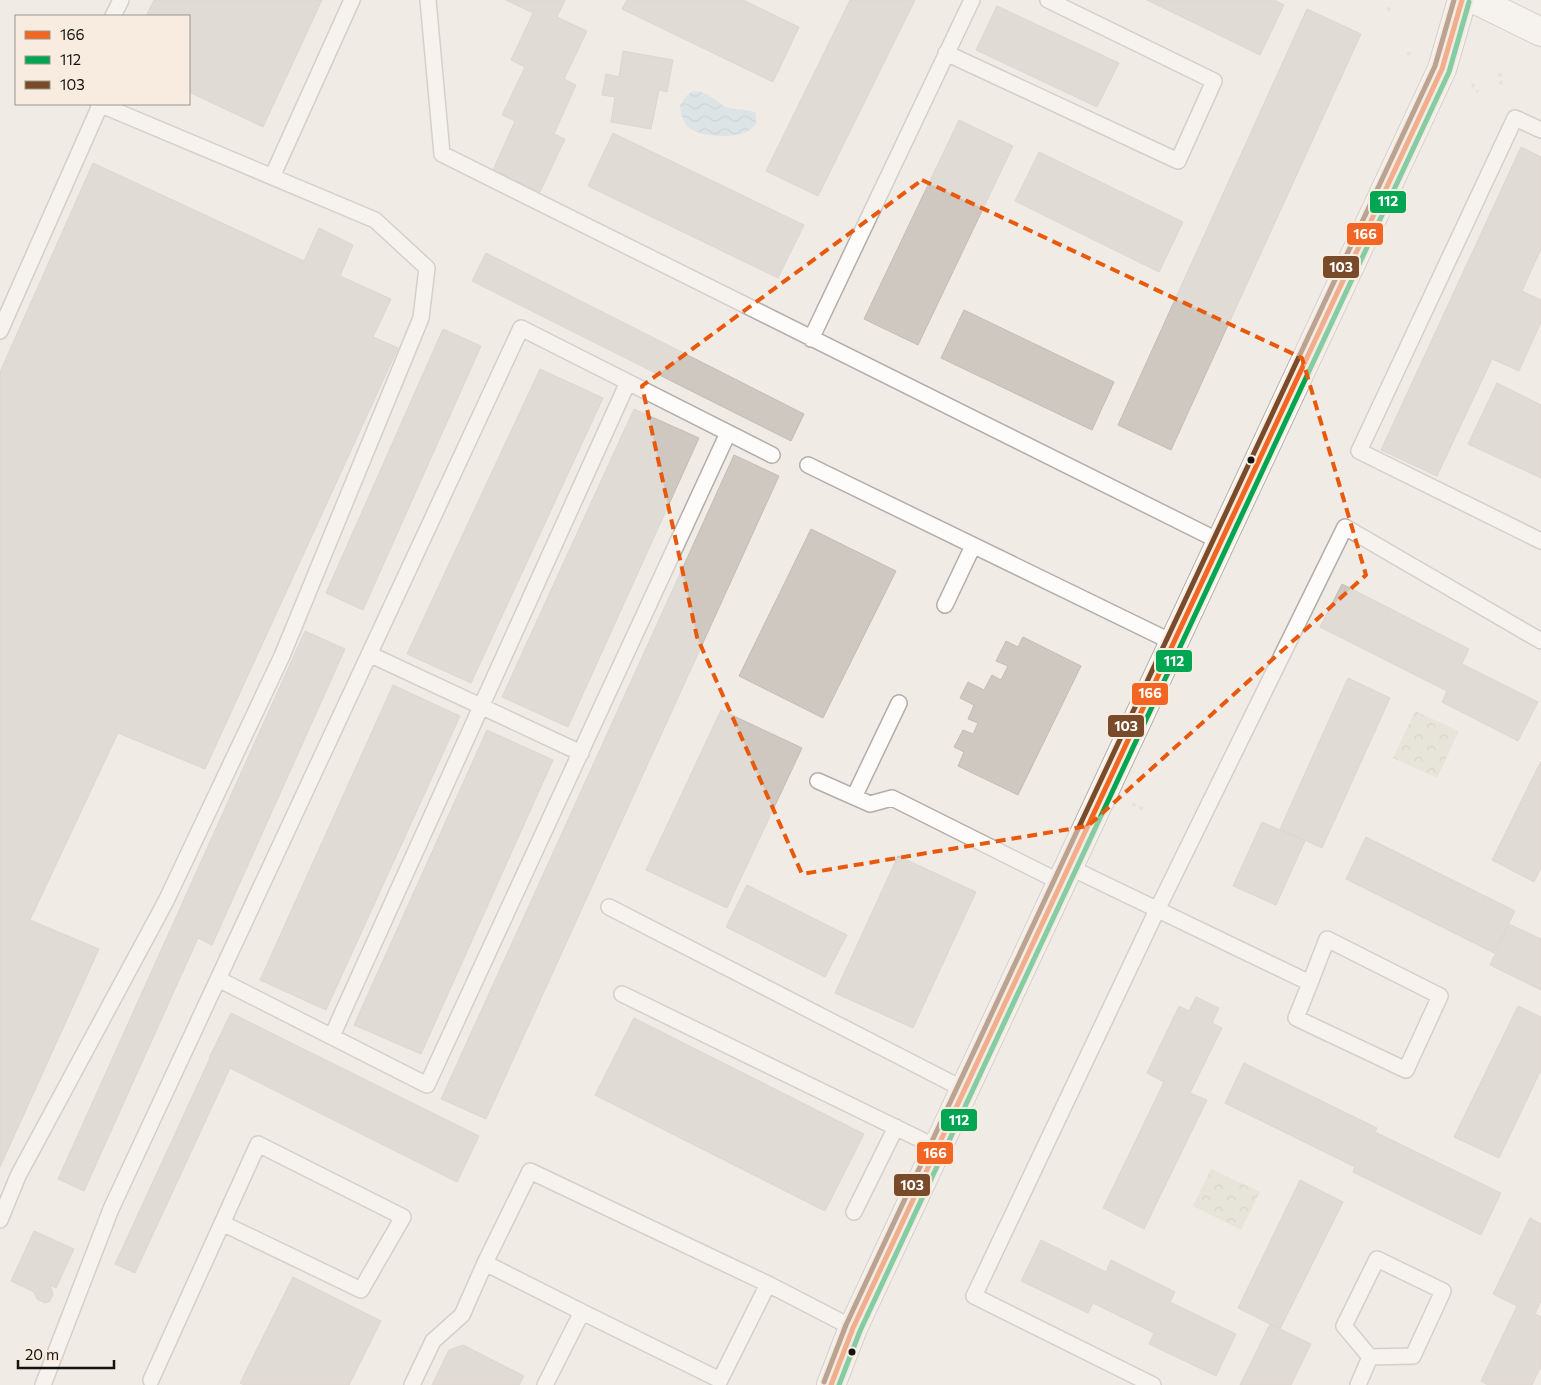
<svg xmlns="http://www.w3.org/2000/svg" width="1541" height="1385" font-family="Commissioner,sans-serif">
<defs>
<pattern id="forest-crowns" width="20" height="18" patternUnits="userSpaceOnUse" patternTransform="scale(1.25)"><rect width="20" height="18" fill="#dcdbcb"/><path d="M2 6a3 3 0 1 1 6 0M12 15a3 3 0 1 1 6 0" fill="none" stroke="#bcbbad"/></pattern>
<pattern id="water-waves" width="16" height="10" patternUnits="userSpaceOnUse" patternTransform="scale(1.25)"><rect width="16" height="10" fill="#c4dce7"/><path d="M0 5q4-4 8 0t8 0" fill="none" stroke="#a8bcc5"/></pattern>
</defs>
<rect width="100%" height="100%" fill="#f1ebe5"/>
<path fill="url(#forest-crowns)" d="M1415,711L1459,731L1437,778L1393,758Z
M1211,1169L1260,1192L1241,1230L1193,1206Z"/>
<path fill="url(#water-waves)" d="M693,91C713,92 713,102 729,108C739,111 746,108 756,113V124C753,127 748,132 744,133C731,138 698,137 688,127C682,121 681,113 680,105L686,96Z"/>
<path fill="#cfc8c1" stroke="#c2bdb8" d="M154,0H322L263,127L189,92V16H146Z
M506,0H565L557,17L587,31L564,79L576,85L554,134L565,139L540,192L493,170L515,121L502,115L525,67L511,60L533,13Z
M627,0H743L799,27L773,82L622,9Z
M850,0H915L818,196L766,171Z
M1147,0H1274L1284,5L1260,55Z
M997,6L1119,63L1097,107L976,50Z
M1307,9L1361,34L1171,450L1118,425Z
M623,51L673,60L667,92L659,90L651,129L611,122L615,97L602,95L606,74L619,77Z
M959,120L1013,146L918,345L864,319Z
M613,133L804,225L778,278L588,186Z
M1521,147L1541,157V249L1522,291L1541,300V322L1519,371L1492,359L1437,476L1381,450Z
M1039,152L1183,222L1159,272L1015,201Z
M93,163L304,261L319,228L353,245L340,276L391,299L373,337L398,348L205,769L118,733L30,920L99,949L0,1167V372Z
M486,253L804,414L791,441L472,281Z
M964,310L1114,382L1092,430L941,358Z
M443,329L481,346L363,610L326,593Z
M540,369L603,398L471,683L407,654Z
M1497,383L1541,405V478L1468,444Z
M634,409L699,438L568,727L502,697Z
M734,455L779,476L486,1119L441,1099Z
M811,529L896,571L823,718L739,676Z
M1342,584L1469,649L1462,664L1538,702L1518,741L1442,702L1447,691L1320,627Z
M305,631L345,649L212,945L198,938L84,1191L58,1179Z
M1023,637L1081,666L1018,795L958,766L964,752L954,747L963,730L973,734L978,723L968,719L974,705L960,698L968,682L984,690L992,675L1001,680L1008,666L996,661L1006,641L1018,647Z
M1348,678L1390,698L1322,848L1280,829Z
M393,685L460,716L326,1010L260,980Z
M721,710L802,748L727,908L646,870Z
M487,730L553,760L421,1054L354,1025Z
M1541,761V868L1534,882L1492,860Z
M1262,822L1305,841L1276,905L1233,886Z
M1366,837L1515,911L1494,953L1346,879Z
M898,856L976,892L913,1028L835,993Z
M747,885L847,935L825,977L726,927Z
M1509,924L1541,939V990L1490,965Z
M1196,997L1219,1008L1212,1023L1222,1028L1190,1093L1207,1100L1144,1229L1103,1208L1164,1082L1147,1073L1179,1006L1189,1011Z
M1518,1006L1541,1017V1070L1499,1158L1454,1137Z
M231,1013L479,1136L457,1182L230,1068L135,1273L115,1264L210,1058H209Z
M634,1018L864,1134L825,1211L595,1095Z
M1244,1063L1377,1128L1375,1132L1501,1193L1481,1235L1353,1172L1355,1167L1225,1103Z
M1300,1180L1343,1202L1280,1329L1238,1308Z
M1530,1218L1541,1224V1301L1535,1314L1541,1317V1366L1532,1385H1488L1481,1381L1517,1306L1493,1294Z
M34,1231L74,1249L56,1288L50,1285L53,1294L50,1301L45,1303L37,1299L34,1292L11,1281Z
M1041,1240L1106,1272L1111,1260L1175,1292L1170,1302L1236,1334L1216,1376L1149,1344L1154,1333L1093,1303L1088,1313L1021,1281Z
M293,1277L381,1321L349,1385H244L240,1383Z
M1270,1324L1311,1344L1291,1385H1240Z
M463,1345L524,1376L519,1385H432L449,1350Z"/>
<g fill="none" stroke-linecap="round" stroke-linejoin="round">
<g stroke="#b3aeaa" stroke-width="18">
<path id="lane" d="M428,0L442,154L1221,542
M113,16L121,0
M946,53L1178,161L1214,81L1048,0
M1541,130L1515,118L1359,451L1541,541
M272,177L352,0
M0,331L98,110L99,104
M811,339L972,0
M808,465L1174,643
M945,605L973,546
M369,654L581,753
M818,781L870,804L892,798L1062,883
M854,797L899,703
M1069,867L1310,983L1296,1018L1406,1070L1440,996L1327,939L1310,983
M609,907L965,1090
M218,979L427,1085L728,433
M622,994L938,1148
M332,1036L628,382
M854,1212L896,1127
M0,1220L18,1176L166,901L282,656L421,318L427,268L375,220L99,104
M1377,1259L1443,1291L1413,1356L1370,1357L1344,1326Z
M485,1263L530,1171L768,1284
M151,1380L258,1144L403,1217L361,1290L222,1223
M43,1385L111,1209L521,328L772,455
M412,1385L433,1341L462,1315L485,1263L582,1312
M545,1385L582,1312L720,1380L768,1284L853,1328
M1153,1385L974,1296L1157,910L1345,527L1541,641
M1358,1385L1370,1357"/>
</g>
<g stroke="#b3aeaa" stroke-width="30">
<path id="secondary" d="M1476,0L1541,32
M831,1385L853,1328L1442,69L1462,0"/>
</g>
<path stroke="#d8d6d3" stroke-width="3" stroke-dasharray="4 4" stroke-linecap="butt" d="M1388,11L1391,3
M1407,53L1414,55
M1500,73L1501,86
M1472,84L1478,92
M1132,804L1143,809"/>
<use href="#lane" stroke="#fdfcfb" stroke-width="15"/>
<use href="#secondary" stroke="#fdfcfb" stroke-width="28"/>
<g stroke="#f7ecdf" stroke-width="9">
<path id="bus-1" d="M831,1385L853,1328L1442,69L1462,0"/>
</g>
<g stroke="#f7ecdf" stroke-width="9">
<path id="bus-2" d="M839,1385L860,1331L1449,72L1469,2"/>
</g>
<g stroke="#f7ecdf" stroke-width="9">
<path id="bus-3" d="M824,1382L846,1325L1435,66L1454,0"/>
</g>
<use href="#bus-1" stroke="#f26522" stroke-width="5"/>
<use href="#bus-2" stroke="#00a651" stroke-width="5"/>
<use href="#bus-3" stroke="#7a4b2a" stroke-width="5"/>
</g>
<path d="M0 0H1541V1385H0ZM922,180L1302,358L1366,575L1088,826L802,874L697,637L642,386Z" fill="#f1ebe5" fill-opacity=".55" fill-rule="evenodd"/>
<path fill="none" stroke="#e8590c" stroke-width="4" stroke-dasharray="10 6" stroke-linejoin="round" d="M922,180L1302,358L1366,575L1088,826L802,874L697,637L642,386Z"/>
<g fill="#16120e" stroke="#f7ecdf" stroke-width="2">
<circle cx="1251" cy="460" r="4.5"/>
<circle cx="852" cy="1352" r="4.5"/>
</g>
<g stroke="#f7ecdf" stroke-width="2">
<rect x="1369" y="190" width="38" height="24" rx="5" fill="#00a651"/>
<rect x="1346" y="222" width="38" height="24" rx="5" fill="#f26522"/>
<rect x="1322" y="255" width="38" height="24" rx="5" fill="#7a4b2a"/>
<rect x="1155" y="649" width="38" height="24" rx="5" fill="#00a651"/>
<rect x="1131" y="682" width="38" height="24" rx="5" fill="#f26522"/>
<rect x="1107" y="714" width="38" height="24" rx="5" fill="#7a4b2a"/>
<rect x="940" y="1108" width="38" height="24" rx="5" fill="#00a651"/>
<rect x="916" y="1141" width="38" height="24" rx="5" fill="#f26522"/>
<rect x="893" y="1173" width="38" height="24" rx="5" fill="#7a4b2a"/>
</g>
<g font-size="14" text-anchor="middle" font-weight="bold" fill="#fff">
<text x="1388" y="206">112</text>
<text x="1365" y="239">166</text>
<text x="1341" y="272">103</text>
<text x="1174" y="666">112</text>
<text x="1150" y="698">166</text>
<text x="1126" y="731">103</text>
<text x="959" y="1125">112</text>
<text x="935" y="1158">166</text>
<text x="912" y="1190">103</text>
</g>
<rect x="15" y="15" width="175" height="90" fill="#f7ecdf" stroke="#9d958b"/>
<rect x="25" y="31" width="25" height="8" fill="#f26522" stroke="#9d958b"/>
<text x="60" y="40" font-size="15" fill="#16120e">166</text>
<rect x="25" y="56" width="25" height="8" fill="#00a651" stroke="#9d958b"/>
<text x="60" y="65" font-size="15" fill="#16120e">112</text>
<rect x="25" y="81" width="25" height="8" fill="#7a4b2a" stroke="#9d958b"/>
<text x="60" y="90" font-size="15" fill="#16120e">103</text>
<path d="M18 1360v8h96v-8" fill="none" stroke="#16120e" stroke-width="2.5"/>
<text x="25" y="1360" font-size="15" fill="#16120e" stroke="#f7ecdf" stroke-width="4" paint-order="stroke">20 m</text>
</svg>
